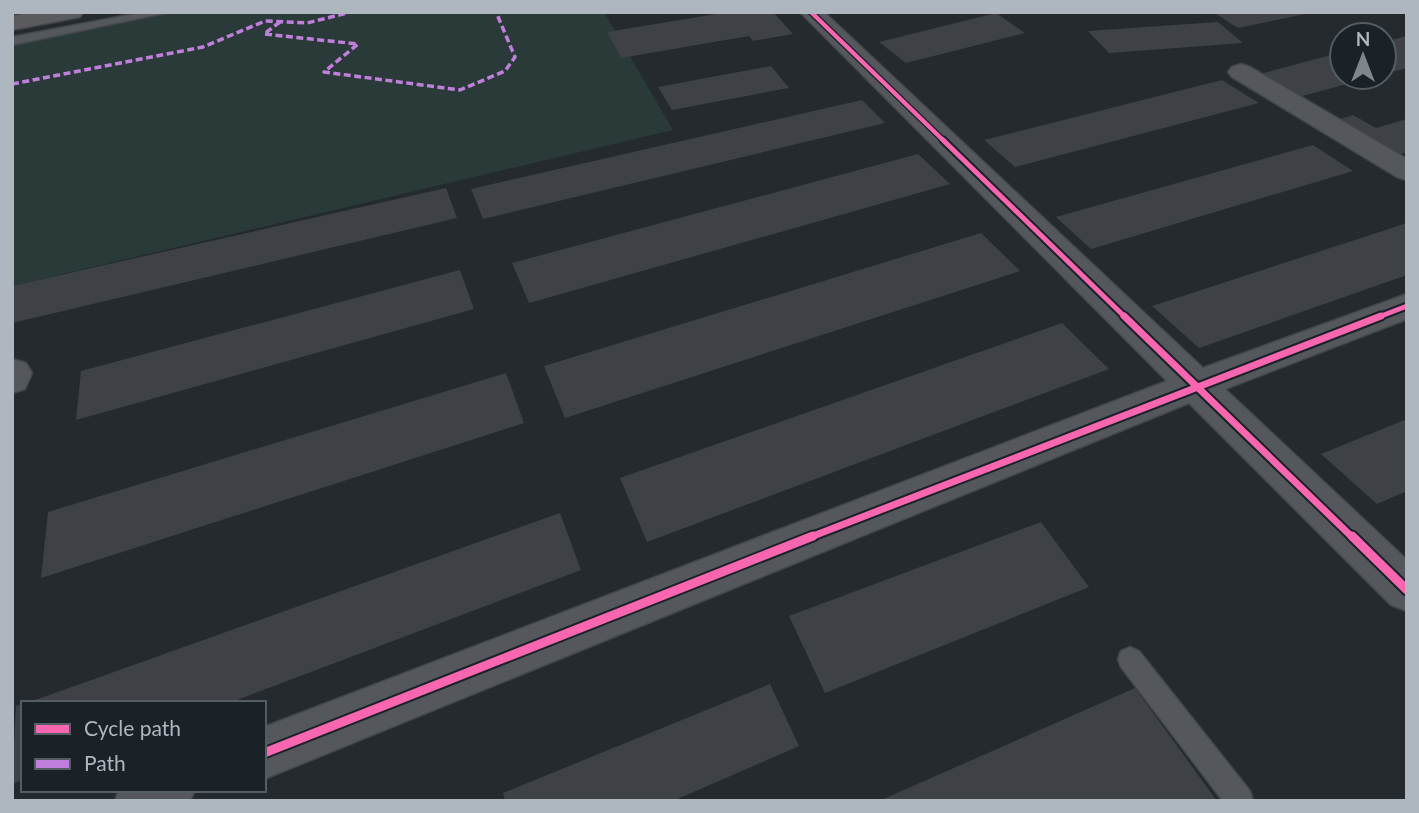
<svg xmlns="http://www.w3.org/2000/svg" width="1419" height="813" font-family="Lato,sans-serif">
<rect width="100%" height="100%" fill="#252a2e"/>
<path fill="#293a38" d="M159,12H604L673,130L12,286V40Z"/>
<path fill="#3e4246" d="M728,12H773L793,34L753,41L749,36L621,58L607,32Z
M1213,12H1310V13L1238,28Z
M996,13L1025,33L906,63L879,42Z
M1218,22L1243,43L1109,53L1088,31Z
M1407,36V68L1384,74V42Z
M1342,52V77L1369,78L1295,98L1256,75Z
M771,66L789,88L672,110L658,87Z
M1222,80L1259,103L1015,167L984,140Z
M862,100L885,123L483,219L471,189Z
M1353,115L1376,128L1407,119V152L1391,157L1331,122Z
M1313,145L1353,171L1091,249L1056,217Z
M918,154L950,184L529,303L512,263Z
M446,188L457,218L12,323V286Z
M1407,223V275L1199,348L1152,306Z
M981,233L1020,271L565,418L544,366Z
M460,270L474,309L76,420L81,371Z
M1062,323L1109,369L647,542L620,478Z
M506,373L524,423L41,578L48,512Z
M1407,419V491L1377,504L1321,454Z
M560,513L581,570L229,703H27Z
M1041,522L1089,587L825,693L789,616Z
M770,684L799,746L673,801H505L503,793Z
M1135,688L1217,801H879Z
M23,704V780L12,784L16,706Z"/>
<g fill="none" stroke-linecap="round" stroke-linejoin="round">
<g stroke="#424649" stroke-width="3">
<path id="lane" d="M145,12H170L12,45V37Z
M1130,647L1139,651L1250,791L1253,801H1223L1121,667L1118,659L1121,651Z"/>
</g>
<g stroke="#424649" stroke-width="3">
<path id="street" d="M800,12H824L1203,368L1407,294V319L1225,389L1407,560V611L1391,605L1189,403L264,779V727L1167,381Z
M1241,64L1250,67L1407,159V180L1397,177L1232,77L1228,72L1232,67Z
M12,359L26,363L32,373L25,389L12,393Z
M119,790H195L190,801H115Z"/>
</g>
<g stroke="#41464a" stroke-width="3">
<path id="highway" d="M33,12H83L80,17L12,30V16Z"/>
</g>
<use href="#lane" fill="#54585d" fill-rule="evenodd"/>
<use href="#street" fill="#54585d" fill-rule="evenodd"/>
<use href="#highway" fill="#595b5e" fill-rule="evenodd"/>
<path stroke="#c07fdc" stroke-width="3.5" stroke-dasharray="7 3.5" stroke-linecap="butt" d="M280,22L264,34L358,44L324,72L460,90L505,71L515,57L496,12
M12,84L203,47L265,21L307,23L351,12"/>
<g stroke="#1a2127" stroke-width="7">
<path id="cycleway-far3" d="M811,12L945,142"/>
</g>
<g stroke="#1a2127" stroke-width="9">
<path id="cycleway-far2" d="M943,140L1126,318
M1376,318L1407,306"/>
</g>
<g stroke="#1a2127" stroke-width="11">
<path id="cycleway-far1" d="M1124,316L1353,538
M808,538L1381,316"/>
</g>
<g stroke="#1a2127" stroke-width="13">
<path id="cycleway" d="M1352,536L1407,590
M264,753L813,536"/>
</g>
<use href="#cycleway-far3" stroke="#f766af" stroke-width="4.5"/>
<use href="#cycleway-far2" stroke="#f766af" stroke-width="5"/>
<use href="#cycleway-far1" stroke="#f766af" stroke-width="7"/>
<use href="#cycleway" stroke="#f766af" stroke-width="9"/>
</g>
<rect width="1419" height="813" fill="none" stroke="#aeb7c0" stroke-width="28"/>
<rect x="21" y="701" width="245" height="91" fill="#1a2127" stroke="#555d64" stroke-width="2"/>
<rect x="35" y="724" width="35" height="10" fill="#f766af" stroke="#555d64" stroke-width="2"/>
<text x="84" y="736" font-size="21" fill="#aeb7c0">Cycle path</text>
<rect x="35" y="759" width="35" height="10" fill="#c07fdc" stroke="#555d64" stroke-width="2"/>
<text x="84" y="771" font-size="21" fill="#aeb7c0">Path</text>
<g transform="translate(1363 56)"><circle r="33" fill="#1a2127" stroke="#555d64" stroke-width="2"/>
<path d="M0-5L12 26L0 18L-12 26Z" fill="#7e868d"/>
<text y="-10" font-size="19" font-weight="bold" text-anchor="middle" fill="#aeb7c0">N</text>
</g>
</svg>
